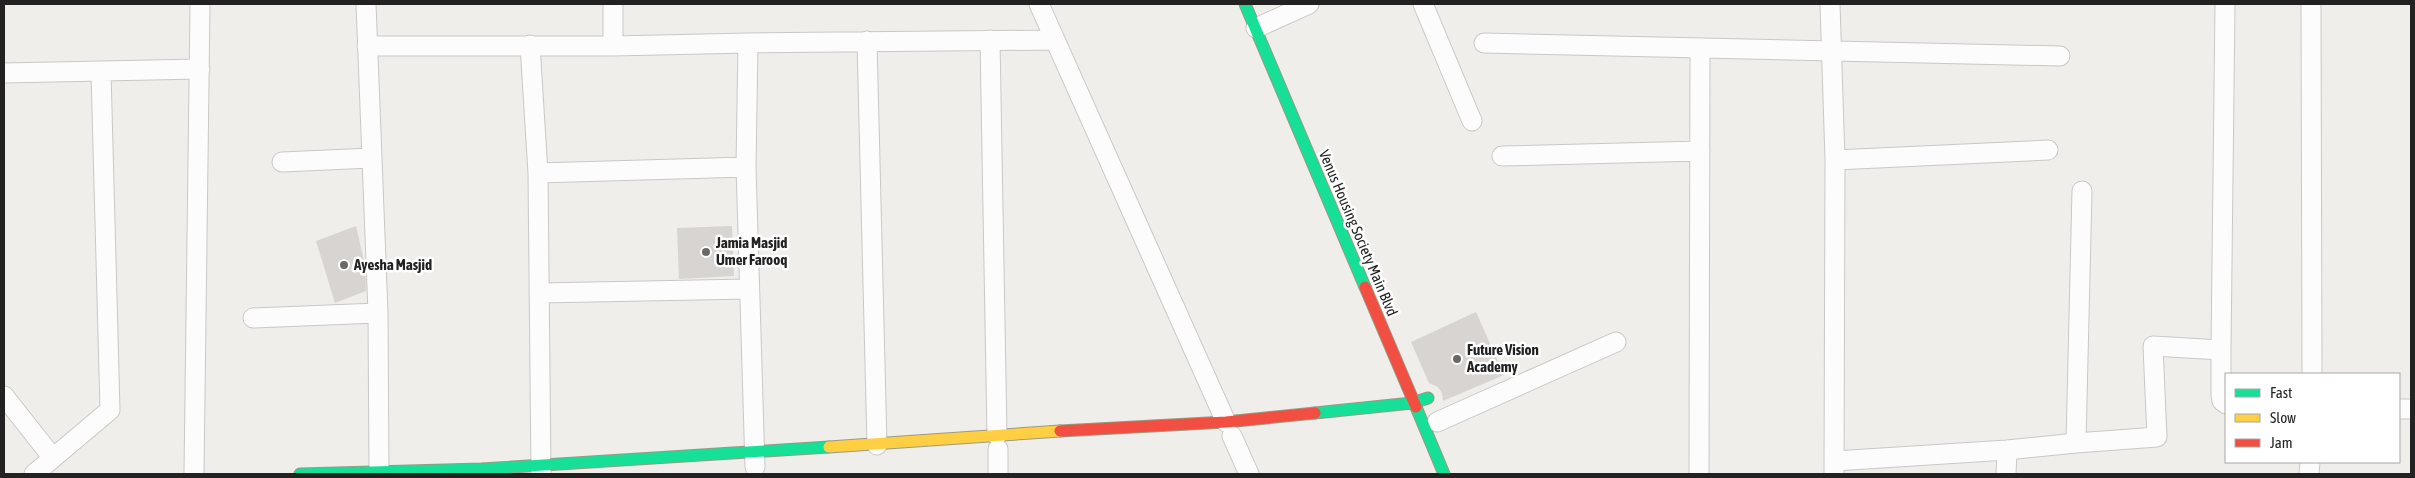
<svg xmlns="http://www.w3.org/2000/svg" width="2415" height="478" font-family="'Asap Condensed',sans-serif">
<rect width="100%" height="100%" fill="#f0eeeb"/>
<path fill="#d7d4d2" d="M356,226L365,265L366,291L335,303L316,241Z
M732,226L734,276L679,279L677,228Z
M1476,312L1504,375L1443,401L1442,393L1438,387L1429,383L1411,342Z"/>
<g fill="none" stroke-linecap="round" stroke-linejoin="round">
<g stroke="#c9c8c7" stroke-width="21">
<path id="street" d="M366,4L378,313L379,474
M1039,4L1226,422
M1423,4L1472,121
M1830,4L1835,160L1834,474
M2225,4L2221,350V395L2222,401L2226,404
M2311,4L2312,374
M1256,28L1309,4
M990,40L997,435
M867,41L877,445
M748,43L746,167L755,467
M1484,43L2060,56
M530,45L538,173L541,474
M367,46H613L748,43L1055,40
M613,46V4
M4,73L200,69
M1502,156L1700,151
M1835,160L2048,150
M282,162L371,158
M538,173L746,167
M540,293L749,289
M253,318L378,313
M4,396L53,458
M2399,409H2411
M1437,422L1616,342
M1232,436L1249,474
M2076,443L2157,437L2153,346L2221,350
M998,449V474
M1835,461L2007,450
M34,474L110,410L101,72
M194,474L200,4
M1699,474L1700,48
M2006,474L2007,450L2076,443L2082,191
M2309,474L2310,462"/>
</g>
<g stroke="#999a82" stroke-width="13">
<path id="fast" d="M1245,4L1365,287
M1416,407L1444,474
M1315,413L1412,403L1428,398
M300,474L481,469L829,447"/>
</g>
<g stroke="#999a82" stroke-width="13">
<path id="slow" d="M829,447L1060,431"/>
</g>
<g stroke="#999a82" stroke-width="13">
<path id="jam" d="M1365,287L1416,407
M1060,431L1226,422L1315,413"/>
</g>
<use href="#street" stroke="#fdfcfc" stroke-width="19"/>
<use href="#fast" stroke="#16e098" stroke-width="11"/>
<use href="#slow" stroke="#ffcf43" stroke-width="11"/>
<use href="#jam" stroke="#f24e42" stroke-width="11"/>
</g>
<g fill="#6a6968" stroke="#fff" stroke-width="2">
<circle cx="706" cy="252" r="5"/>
<circle cx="344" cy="265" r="5"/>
<circle cx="1457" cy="359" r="5"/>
</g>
<g text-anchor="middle" stroke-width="5" stroke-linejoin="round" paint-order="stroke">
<g font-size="15" fill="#222" stroke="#fff">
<text transform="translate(1358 233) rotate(67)" y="5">Venus Housing Society Main Blvd</text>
</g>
<g font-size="15" font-weight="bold" fill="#222" stroke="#fff" text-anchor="start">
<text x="716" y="248">Jamia Masjid<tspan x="716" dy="17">Umer Farooq</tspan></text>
<text x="354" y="270">Ayesha Masjid</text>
<text x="1467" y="355">Future Vision<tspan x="1467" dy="17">Academy</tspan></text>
</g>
</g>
<rect width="2415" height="478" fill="none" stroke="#222222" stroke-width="10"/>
<rect x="2225" y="373" width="175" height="90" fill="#ffffff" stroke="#a7a7a7"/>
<rect x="2235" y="389" width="25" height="8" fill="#16e098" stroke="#a7a7a7"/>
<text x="2270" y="398" font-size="15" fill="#222222">Fast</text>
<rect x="2235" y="414" width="25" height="8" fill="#ffcf43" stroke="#a7a7a7"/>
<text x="2270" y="423" font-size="15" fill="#222222">Slow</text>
<rect x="2235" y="439" width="25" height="8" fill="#f24e42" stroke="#a7a7a7"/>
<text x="2270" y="448" font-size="15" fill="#222222">Jam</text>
</svg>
